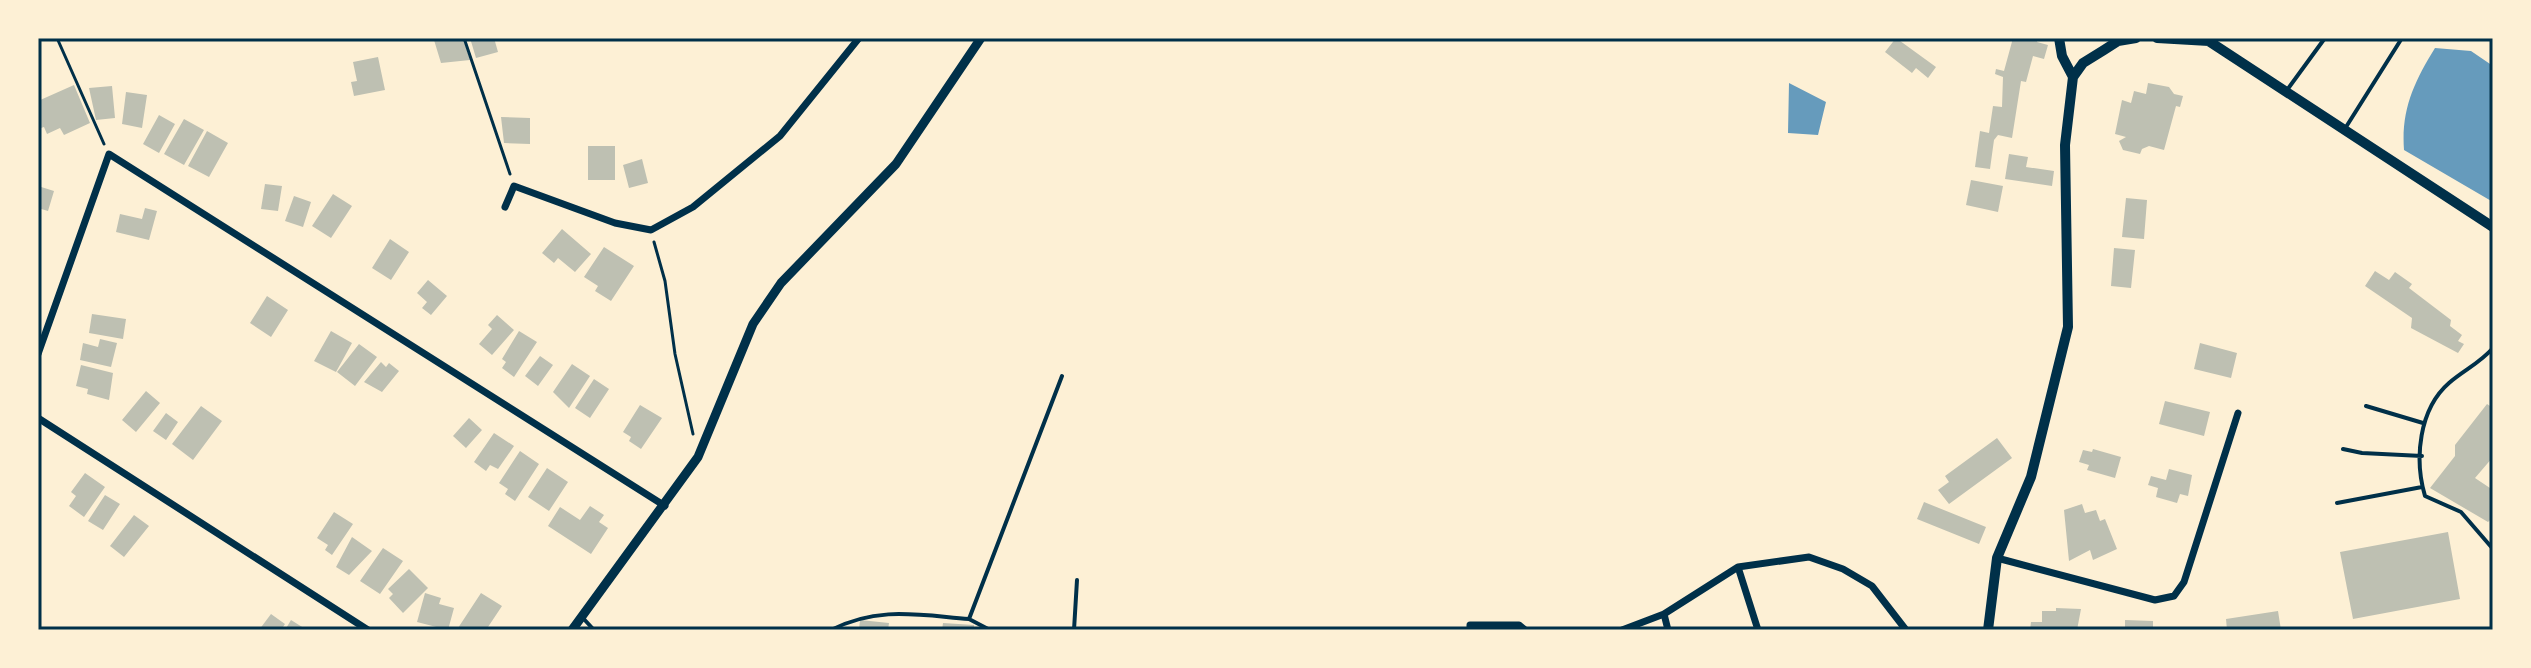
<svg xmlns="http://www.w3.org/2000/svg" width="2531" height="668" font-family="'Golos Text',sans-serif">
<rect width="100%" height="100%" fill="#fdf0d5"/>
<path fill="#669bbc" d="M2435,48L2471,51L2493,66V202L2404,150C2401,110 2414,82 2435,48Z
M1789,83L1826,102L1818,135L1788,133Z"/>
<path fill="#bec0b2" d="M440,38H463L470,60L441,63L434,40Z
M470,38H494L498,52L476,58Z
M1896,38L1936,67L1928,78L1916,68L1912,73L1885,52Z
M2013,38H2038L2037,42L2048,45L2044,59L2033,56L2026,82L2021,81L2012,138L1998,135L1994,140L1990,169L1975,167L1980,131L1989,133L1993,106L2002,107L2003,77L1995,74L1996,69L2004,71Z
M378,57L385,90L354,96L351,82L357,81L353,62Z
M2148,83L2169,87L2174,94L2183,96L2180,107L2176,106L2164,150L2149,146L2142,149L2140,154L2123,150L2119,141L2126,137L2115,134L2122,100L2131,103L2134,91L2146,94Z
M74,85L90,123L64,135L60,128L47,134L44,127L38,129V101Z
M112,86L115,118L96,120L89,88Z
M126,92L147,95L142,128L122,124Z
M159,115L175,124L159,153L143,144Z
M501,117L530,118V144L504,143Z
M184,119L204,130L184,165L164,154Z
M207,131L228,143L209,177L188,166Z
M588,146H615V180H588Z
M2009,154L2028,157L2026,167L2054,171L2052,186L2005,179Z
M642,159L648,183L629,188L623,165Z
M1971,180L2003,186L1998,212L1966,205Z
M265,184L282,186L278,211L261,209Z
M38,186L54,191L48,211L38,208Z
M333,194L352,206L331,238L312,226Z
M294,196L311,202L303,227L285,221Z
M2126,198L2147,200L2144,239L2122,237Z
M145,208L157,211L149,240L116,232L120,214L142,219Z
M562,229L591,254L575,272L558,258L554,263L542,253Z
M390,239L409,252L391,280L372,268Z
M604,247L634,266L611,301L595,291L598,286L584,277Z
M2114,248L2135,250L2131,288L2111,286Z
M2375,271L2389,280L2395,272L2412,284L2409,288L2451,320L2450,326L2462,335L2458,341L2464,344L2458,353L2411,328L2412,318L2365,286Z
M428,280L447,296L431,315L422,308L427,302L417,293Z
M267,296L288,310L271,337L250,323Z
M92,314L126,319L123,339L89,333Z
M497,315L514,330L492,355L479,344L492,329L488,325Z
M331,331L352,343L336,372L314,361Z
M519,331L537,342L514,377L502,368L506,362L502,359Z
M100,339L117,343L111,367L80,360L83,343L98,347Z
M2200,343L2237,353L2231,378L2194,369Z
M359,344L377,357L355,386L337,372Z
M540,356L553,365L538,386L525,376Z
M381,362L386,367L389,363L399,371L382,392L364,382Z
M572,364L590,376L569,408L553,392Z
M81,365L113,373L109,400L87,394L88,389L76,386Z
M594,379L609,389L590,418L575,408Z
M146,391L160,403L136,432L122,420Z
M2165,401L2210,412L2204,436L2159,424Z
M2487,404L2493,408V457L2475,478L2493,490V517L2488,522L2430,488L2455,456V445Z
M640,405L662,418L641,449L629,441L631,437L623,432Z
M201,406L222,421L193,460L172,444Z
M166,413L178,422L166,440L153,431Z
M469,418L482,430L466,448L453,436Z
M494,433L514,446L498,469L490,465L486,471L474,462Z
M1997,438L2012,458L1949,504L1938,490L1949,482L1945,476Z
M2093,449L2121,457L2115,478L2087,470L2089,465L2079,462L2083,450L2092,452Z
M520,451L539,464L515,501L505,494L508,489L499,483Z
M547,468L568,482L549,511L528,497Z
M2169,469L2192,475L2188,496L2180,494L2177,503L2156,497L2158,488L2148,485L2151,476L2166,480Z
M85,473L105,487L84,517L69,506L76,496L71,492Z
M105,495L120,504L103,530L88,521Z
M1924,502L1986,527L1979,544L1917,519Z
M2082,504L2085,513L2096,510L2100,521L2105,519L2117,549L2093,560L2090,550L2069,561L2064,510Z
M590,506L604,515L599,522L608,528L591,554L548,526L560,507L580,520Z
M334,512L353,524L332,555L325,550L328,545L317,538Z
M134,515L149,526L124,557L110,546Z
M2448,532L2460,599L2353,619L2340,552Z
M352,537L372,551L349,575L336,567Z
M383,548L403,561L380,594L360,581Z
M409,569L428,588L403,613L389,598L393,594L388,589Z
M425,593L441,598L439,604L454,608L448,630L417,622Z
M481,593L502,606L486,630H460L458,628Z
M2056,608L2081,609L2077,630H2030L2031,622H2042V611H2056Z
M2278,611L2281,630H2227L2226,619Z
M271,614L285,624L281,630H259Z
M291,620L307,630H285Z
M860,620L889,623L888,630H859Z
M2125,620L2153,621V630H2125Z
M943,623L974,625V630H942Z"/>
<g fill="none" stroke-linecap="round" stroke-linejoin="round">
<path stroke="#003049" stroke-width="3" d="M57,38L104,144
M464,38L510,174
M654,242L665,281L675,354L693,434"/>
<path stroke="#003049" stroke-width="4" d="M2287,90L2325,38
M2346,127L2402,38
M2493,348C2480,363 2464,370 2449,383C2419,409 2414,459 2425,496L2461,512L2493,549
M2366,406L2423,423
M2343,449L2362,453L2422,456
M2337,503L2422,487
M582,617L594,630
M969,619L990,630
M831,630C878,606 918,615 969,619L1062,376
M1074,630L1077,580"/>
<path stroke="#003049" stroke-width="7" d="M505,207L514,186L615,223L651,230L693,207L780,136L859,38
M38,354L109,154L665,506
M38,418L368,630
M1997,558L2155,600L2174,596L2184,582L2238,413
M1738,567L1758,630
M1664,614L1668,630
M1470,630V625H1519L1525,630
M1622,630L1664,614L1738,567L1809,557L1843,569L1872,586L1906,630"/>
<path stroke="#003049" stroke-width="9" d="M572,630L698,457L753,324L781,283L896,164L981,38"/>
<path stroke="#003049" stroke-width="10" d="M2059,38L2062,56L2073,77
M2157,38L2209,41
M2204,38L2493,227
M1988,630L1997,558L2031,477L2068,327L2065,145L2073,77L2083,63L2104,50L2118,41L2136,38"/>
</g>
<rect width="2531" height="668" fill="none" stroke="#fdf0d5" stroke-width="80"/>
<rect x="40" y="40" width="2451" height="588" fill="none" stroke="#003049" stroke-width="3"/>
</svg>
